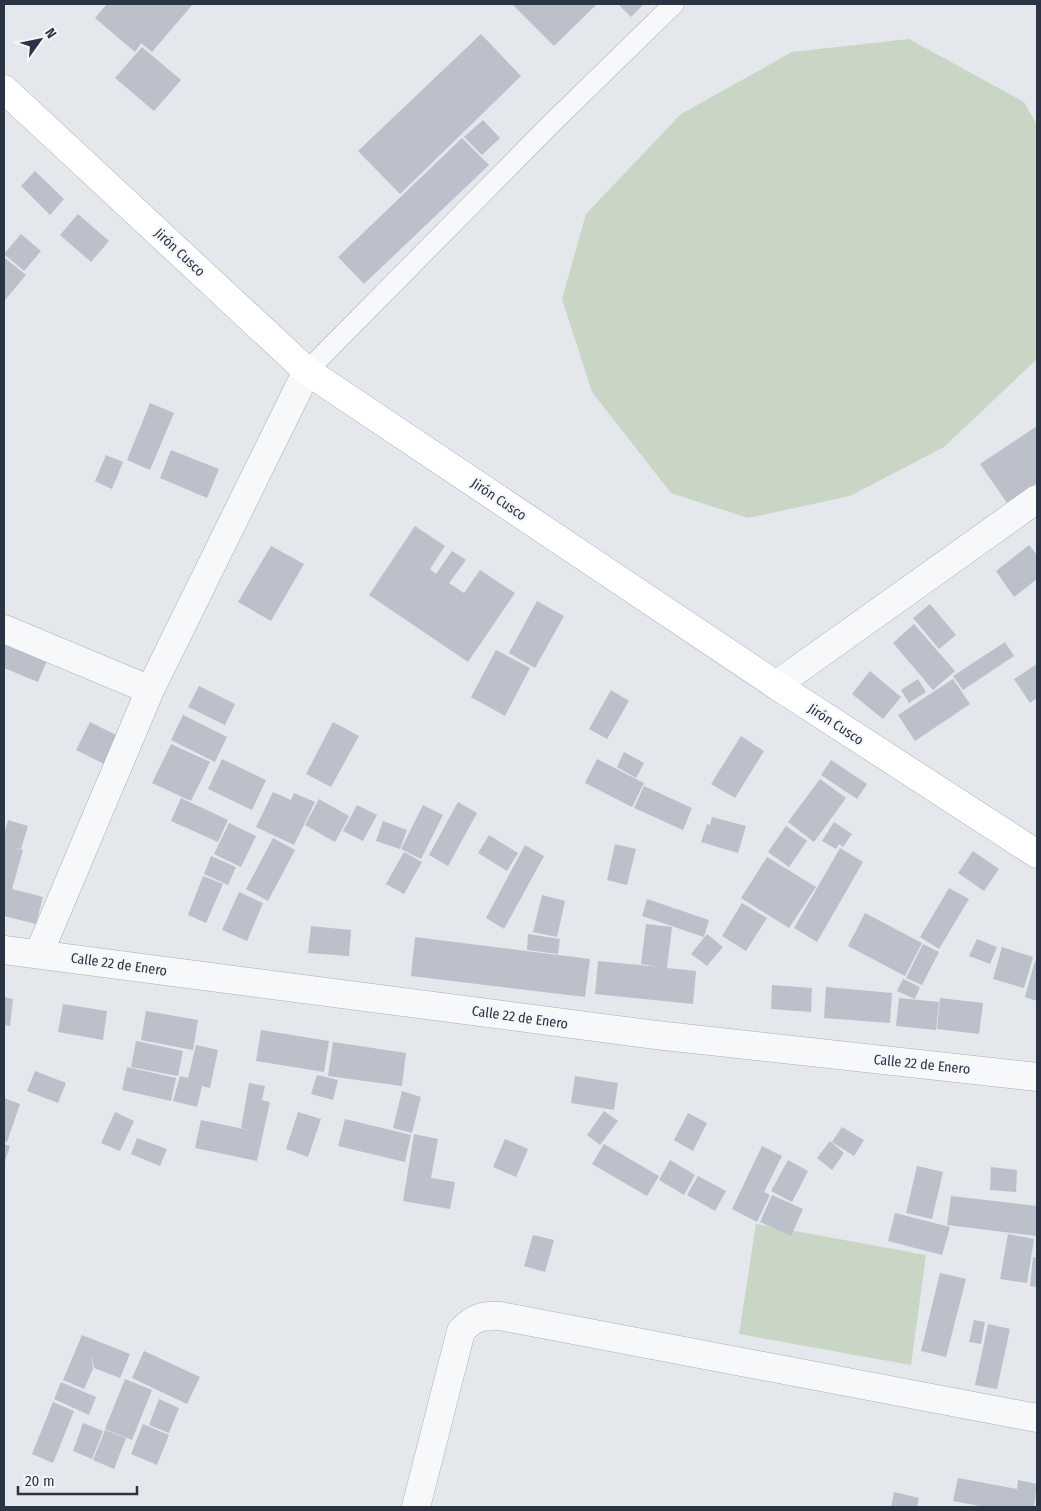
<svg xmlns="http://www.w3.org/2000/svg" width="1041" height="1511" font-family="'Fira Sans Condensed',sans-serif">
<rect width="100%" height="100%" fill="#e4e7ec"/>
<path fill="#c9d6c5" d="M909,39L1024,102L1037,125V359L944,447L850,496L748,518L671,493L592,392L562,299L586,214L681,114L792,52Z
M756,1224L926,1255L911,1365L739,1334Z"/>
<path fill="#bbc0ca" d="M107,4H193L152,52L141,43L135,52L95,18Z
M512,4H597L554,46Z
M618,4H644L631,17Z
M481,34L521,76L400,194L358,151Z
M142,47L181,80L154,111L115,78Z
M483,120L500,138L482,155L464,137Z
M462,138L489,165L364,284L338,257Z
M35,171L64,199L50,215L21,186Z
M78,214L109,241L91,262L60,235Z
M21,234L41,251L24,271L4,254Z
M5,258L26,275L4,301V259Z
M150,403L174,413L150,470L127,460Z
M1037,426V483L1007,503L980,464Z
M171,450L219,469L207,498L160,478Z
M106,455L123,462L112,489L95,481Z
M415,526L445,546L430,569L436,574L452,551L466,560L449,583L464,593L480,570L515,593L468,662L369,595Z
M1029,545L1037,555V579L1014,597L996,571Z
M271,546L304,564L271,621L238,602Z
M537,601L564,616L535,668L509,653Z
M930,604L956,635L939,649L913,618Z
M914,624L955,671L933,690L893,643Z
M4,640L48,658L38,682L4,668Z
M1005,642L1014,656L963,690L953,676Z
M496,650L530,668L505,716L471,697Z
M1037,664V698L1030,703L1014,679Z
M870,671L901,697L883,719L852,694Z
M918,679L926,692L909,703L901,690Z
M953,679L970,704L915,741L898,715Z
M199,686L235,704L225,725L188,707Z
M611,690L629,701L607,739L589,729Z
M183,715L227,737L215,762L171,740Z
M90,722L126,740L112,768L76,750Z
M333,722L359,736L331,787L306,774Z
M741,736L764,751L735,798L711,784Z
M171,744L210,762L191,801L152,783Z
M624,752L644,763L636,778L617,767Z
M222,759L266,780L252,810L208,789Z
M597,759L644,783L632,807L585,783Z
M831,760L867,784L857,799L821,775Z
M820,779L846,798L814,842L788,822Z
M644,786L692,808L683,830L634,808Z
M273,792L291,800L294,793L315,802L294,845L256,827Z
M181,798L228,820L218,842L171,821Z
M319,799L349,816L335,842L305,825Z
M458,802L477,813L448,866L429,855Z
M357,805L377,815L363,841L343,831Z
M423,805L443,815L421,859L401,849Z
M712,817L746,826L738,853L701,842L707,824L710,825Z
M8,820L28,826L21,849L9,846L23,850L12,889L43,897L36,924L4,916V835Z
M383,821L407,830L400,849L376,841Z
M834,822L852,834L843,847L839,844L836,849L822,841Z
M229,823L256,836L241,867L214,854Z
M786,826L807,841L789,867L768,852Z
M489,835L518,853L507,871L478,853Z
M273,838L295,850L268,901L246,889Z
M615,844L636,849L627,885L607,880Z
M525,845L544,856L504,929L486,918Z
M840,848L863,862L817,942L794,928Z
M973,851L999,869L984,891L958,873Z
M404,852L422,862L404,894L386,884Z
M211,856L236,867L228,885L204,874Z
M767,857L816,887L789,928L741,898Z
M203,876L223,884L206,923L188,915Z
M949,888L969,899L939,949L920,937Z
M239,892L263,903L247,941L222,930Z
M542,895L565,901L557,937L533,932Z
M647,899L709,920L704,937L642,916Z
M742,903L767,918L746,951L722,936Z
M865,913L922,943L905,976L848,946Z
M646,924L672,927L667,968L696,971L693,1004L595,994L598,961L660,967L641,964Z
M311,926L351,930L349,956L308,953Z
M528,934L560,939L558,954L527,950Z
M707,934L723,947L707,966L691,954Z
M415,937L590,959L585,997L411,976Z
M977,939L997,947L990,964L969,956Z
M923,944L939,952L922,985L906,978Z
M1002,947L1033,957L1024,988L993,979Z
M1035,961L1037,962V1001L1025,997Z
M903,979L920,987L915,999L897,991Z
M772,985L812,988L811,1012L771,1009Z
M826,987L892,993L890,1023L824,1018Z
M4,997L13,999L10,1026L4,1025Z
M899,998L939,1002L936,1030L896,1026Z
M940,998L983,1003L979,1034L937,1029Z
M63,1004L107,1011L103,1040L58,1032Z
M146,1011L198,1020L193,1050L141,1040Z
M261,1030L329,1041L324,1072L256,1061Z
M136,1041L183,1051L178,1076L131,1067Z
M333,1042L406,1053L402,1086L328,1076Z
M196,1045L218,1050L210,1088L202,1086L197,1107L173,1101L180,1076L188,1078Z
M127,1067L176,1078L171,1101L122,1090Z
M35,1071L66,1083L58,1103L27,1091Z
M317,1075L338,1080L333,1100L311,1094Z
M575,1076L618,1083L614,1110L571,1103Z
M249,1083L265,1086L262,1100L270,1102L257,1161L195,1148L201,1120L253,1131L241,1128Z
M402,1091L421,1097L412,1133L393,1128Z
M4,1098L20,1104L7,1142L4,1141Z
M604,1111L618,1121L600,1145L587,1135Z
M115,1112L134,1121L120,1151L101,1143Z
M298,1112L321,1119L308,1157L286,1149Z
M688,1113L707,1123L693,1151L674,1140Z
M345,1119L411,1135L405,1162L338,1146Z
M842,1127L864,1140L854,1156L832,1142Z
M414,1134L438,1139L431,1178L455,1182L450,1209L403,1201Z
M137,1138L167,1149L160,1166L131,1154Z
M505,1139L528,1149L516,1177L493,1167Z
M830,1141L844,1153L832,1170L817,1158Z
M4,1144L10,1146L4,1164Z
M604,1144L659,1176L647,1196L592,1164Z
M762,1146L782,1156L764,1192L770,1195L757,1222L732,1209Z
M670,1160L695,1175L684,1195L659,1180Z
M788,1160L808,1171L792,1202L771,1191Z
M917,1166L943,1172L932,1219L906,1213Z
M991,1167L1017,1170L1016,1192L990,1190Z
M698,1176L726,1191L715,1211L687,1195Z
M772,1195L803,1209L791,1236L760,1222Z
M951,1196L1037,1206V1236L947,1225Z
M895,1213L950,1227L942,1255L888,1241Z
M1008,1234L1034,1239L1027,1283L1000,1279Z
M533,1235L554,1240L545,1272L524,1266Z
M1033,1257L1037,1258V1287L1030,1286Z
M940,1273L966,1279L946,1357L921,1351Z
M974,1320L985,1322L981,1344L969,1342Z
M988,1324L1010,1329L997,1389L975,1385Z
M82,1335L130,1354L120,1378L94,1368L91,1354L93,1369L84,1389L63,1380Z
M144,1351L200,1377L187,1404L132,1378Z
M125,1379L152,1390L132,1440L105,1429Z
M61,1382L96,1397L89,1415L54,1399Z
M159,1399L179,1408L169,1433L149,1425Z
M53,1402L74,1411L53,1463L32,1454Z
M83,1423L103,1431L92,1459L73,1451Z
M143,1424L169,1435L157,1465L131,1454Z
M105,1430L126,1438L114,1469L93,1460Z
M958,1478L1017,1489L1018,1480L1037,1484L1034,1507H985L953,1501Z
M894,1492L919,1498L917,1507H891Z"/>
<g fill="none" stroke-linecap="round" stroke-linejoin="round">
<g stroke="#a9aeb7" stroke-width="21">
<path id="lane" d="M307,371L553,122L674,4"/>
</g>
<g stroke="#a9aeb7" stroke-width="29">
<path id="street" d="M4,629L150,690
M776,685L1037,499
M4,950L656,1035L1037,1077
M39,953L150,690L307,371
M416,1507L461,1331C473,1318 482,1315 500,1316L1037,1418"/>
</g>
<g stroke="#a9aeb7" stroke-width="29">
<path id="secondary" d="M4,89L307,371L776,685L1037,854"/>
</g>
<use href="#lane" stroke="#f7f8fa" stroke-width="20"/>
<use href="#street" stroke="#f7f8fa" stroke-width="28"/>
<use href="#secondary" stroke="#fff" stroke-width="28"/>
</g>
<g text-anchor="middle" stroke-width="4.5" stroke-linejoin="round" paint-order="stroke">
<g font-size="14" fill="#2b3445" stroke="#f4f6f9">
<text transform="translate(180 252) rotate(43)" y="5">Jirón Cusco</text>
<text transform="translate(499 499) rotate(34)" y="5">Jirón Cusco</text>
<text transform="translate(836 724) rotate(33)" y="5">Jirón Cusco</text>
<text transform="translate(119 964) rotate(8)" y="5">Calle 22 de Enero</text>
<text transform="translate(520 1017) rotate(8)" y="5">Calle 22 de Enero</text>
<text transform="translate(922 1064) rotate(6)" y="5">Calle 22 de Enero</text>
</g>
</g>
<rect width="1041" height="1511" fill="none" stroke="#2b3445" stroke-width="10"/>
<g transform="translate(40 40) rotate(57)" stroke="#f4f6f9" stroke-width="4" paint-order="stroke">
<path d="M0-4L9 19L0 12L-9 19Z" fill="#2b3445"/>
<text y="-8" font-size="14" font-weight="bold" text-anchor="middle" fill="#2b3445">N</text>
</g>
<path d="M18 1486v8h119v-8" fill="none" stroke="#2b3445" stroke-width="2.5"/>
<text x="25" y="1486" font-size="15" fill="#2b3445" stroke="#f4f6f9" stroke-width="4" paint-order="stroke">20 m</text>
</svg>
